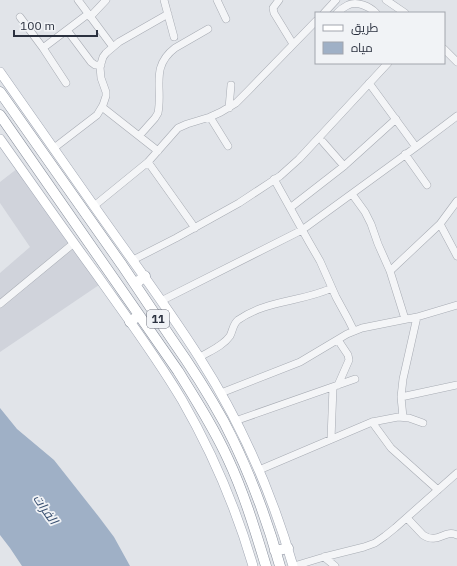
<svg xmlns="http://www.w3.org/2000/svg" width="457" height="566" font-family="'IBM Plex Sans',Cairo,sans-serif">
<rect width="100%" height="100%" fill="#e1e4e9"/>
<path fill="#d0d3db" d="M18,168L99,285L0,352V273L30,247L0,203V182Z"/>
<path fill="#9fb0c6" d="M0,408L17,429L54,460L99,517L114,537L130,566H22L10,548L0,535Z"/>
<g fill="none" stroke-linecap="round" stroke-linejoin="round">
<g stroke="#a7abb3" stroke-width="8">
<path id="minor" d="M78,0L113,47
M164,0L174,37
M217,0L226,19
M279,0L273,8L274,13L293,44
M386,0L405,13
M324,13L336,0
M337,13C340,10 344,7 348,5C357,1 369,6 376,13
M20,17L43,48L66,83
M90,17L106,0
M67,30L91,62L95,65H101
M43,48L88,14
M444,49L457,62
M369,83L416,147
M102,107L158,151
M229,108L231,85
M210,117L228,146
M139,136L155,118L158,113C163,88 150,67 175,48L208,29
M323,142L344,166
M54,148L97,115L103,105L106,96V92L101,78L100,67L103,57L106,53L119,42L168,14
M405,154L427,185
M148,162L195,228
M274,179L309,242L320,261L336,297L348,319L354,331
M352,194L365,212L371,224L378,244L390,271L405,319
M94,206L148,162L178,128L187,124L210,117L221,112L236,103L248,91L316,21
M290,208L344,166L396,119
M440,224L457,256
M133,260L176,238L239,203L280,176L299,159L388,63
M390,271L440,224L457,201
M161,301L302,230L416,147L457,116
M0,304L74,243
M338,340L348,355L349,360L338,385
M200,357C210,351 223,346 230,336C233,330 233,324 238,320C266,300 302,302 332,288
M221,393L300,362L347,334L362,328L417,317L457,305
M401,397L457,385
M403,417L401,397L403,379L417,317
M235,421L355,379
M372,422L391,448L438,490
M331,439L333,387
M259,470L372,422L398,417L409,418L423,423
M407,518L423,535C438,545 444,529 457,535
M324,557L335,566
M294,566L324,557L364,547L375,543L385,536L395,528L457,473"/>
</g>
<g stroke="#a2a8b4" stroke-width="10">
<path id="major" d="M0,72C31,116 62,161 94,206C129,256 166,305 199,357C240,421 272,493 293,566
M0,139C32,184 64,230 97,275C126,316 156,356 182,400C212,452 236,508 253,566"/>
</g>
<g stroke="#8a919e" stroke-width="11">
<path id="highway" d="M0,92C41,150 81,207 122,265C138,289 155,314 171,338C190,365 208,393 224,422C248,468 266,516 280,566
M0,115L178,371C196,400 214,428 228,459C244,493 255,530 266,566
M135,284L145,276
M130,322L139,315
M275,551L288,548"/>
</g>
<use href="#minor" stroke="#f4f5f7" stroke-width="7"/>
<use href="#major" stroke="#fff" stroke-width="9"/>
<use href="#highway" stroke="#fff" stroke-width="10"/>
</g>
<g text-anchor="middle" stroke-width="3.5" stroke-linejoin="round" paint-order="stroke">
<rect fill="#f1f3f6" stroke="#666b76" stroke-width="1" x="147" y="310" width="22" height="18" rx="3"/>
<g font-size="11" font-weight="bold" fill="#2b313f">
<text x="158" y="323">11</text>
</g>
<g font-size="13" font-style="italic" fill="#384f70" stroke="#f1f3f6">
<text transform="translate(46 509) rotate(55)" y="5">الفرات</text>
</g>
</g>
<rect x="315" y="12" width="130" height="52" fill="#f1f3f6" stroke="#a2a5ad"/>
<rect x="323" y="25" width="20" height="6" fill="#ffffff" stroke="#a2a5ad"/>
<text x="351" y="32" font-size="12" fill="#2b313f">طريق</text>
<rect x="323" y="42" width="20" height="12" fill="#9fb0c6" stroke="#a2a5ad"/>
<text x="351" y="52" font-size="12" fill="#2b313f">مياه</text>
<path d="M14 30v6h83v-6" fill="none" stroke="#2b313f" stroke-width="2"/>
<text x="20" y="30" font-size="12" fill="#2b313f" stroke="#f1f3f6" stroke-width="3" paint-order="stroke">100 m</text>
</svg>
